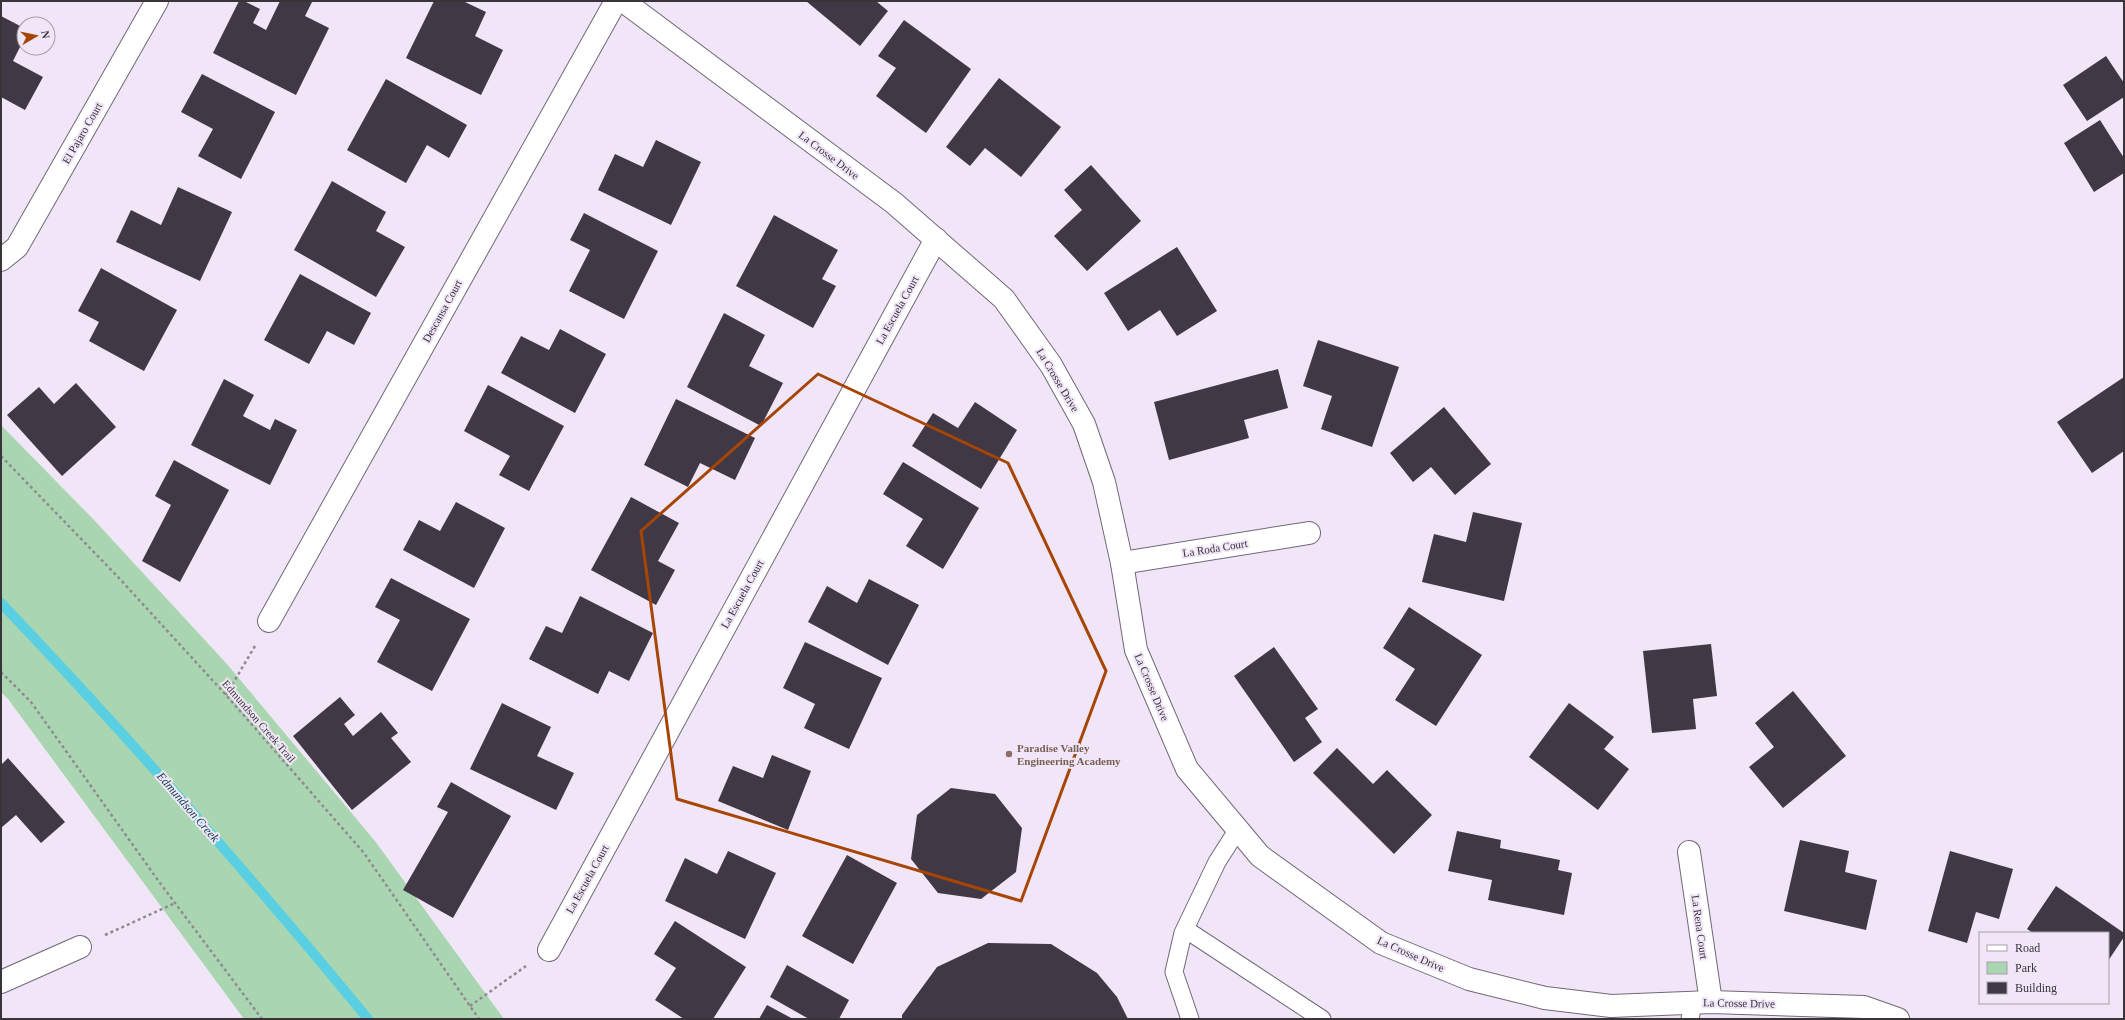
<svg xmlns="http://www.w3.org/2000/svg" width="2125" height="1020" font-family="'Times New Roman',serif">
<rect width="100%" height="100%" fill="#f1e6f7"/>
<path fill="#a9d6b1" d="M1,425L95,521L226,663L375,841L504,1019H244L8,699L1,692Z"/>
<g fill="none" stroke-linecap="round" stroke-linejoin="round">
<path stroke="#5bcfe2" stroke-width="10" d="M1,603C129,737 250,876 368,1019"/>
</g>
<path fill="#413845" d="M239,1H244L260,9L253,23L266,30L280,1H309L312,2L305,16L329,28L296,95L213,53Z
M434,1H463L486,12L475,36L503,50L481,95L406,58Z
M806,1H876L888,11L860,46Z
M1,16L24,28V39L13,61L43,77L25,110L1,97Z
M904,20L971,69L926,133L876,96L896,68L878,56Z
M2106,56L2124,83V97L2087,121L2063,85Z
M202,74L275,112L241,179L198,156L213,129L181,112Z
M999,78L1061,127L1021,177L985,148L970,166L946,147Z
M386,79L467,125L449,158L427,145L406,183L347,150Z
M2100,120L2124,158V173L2094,192L2064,143Z
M656,140L701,162L671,225L598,190L615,154L643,167Z
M1091,165L1141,221L1087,271L1054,236L1082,210L1064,190Z
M332,181L386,212L376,231L405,247L376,297L294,250Z
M178,187L232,212L200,281L116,242L131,210L161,225Z
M584,213L658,251L624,319L569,291L590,250L570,240Z
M774,215L838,250L822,279L836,286L813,328L736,286Z
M1177,247L1217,311L1177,336L1160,310L1128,331L1104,293Z
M101,268L177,310L144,371L89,341L99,322L78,311Z
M300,274L371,313L354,345L327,331L309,364L264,340Z
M724,313L765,335L749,366L783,383L761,426L687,387Z
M560,329L606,354L575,413L501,373L521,336L549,350Z
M1318,340L1399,367L1372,447L1321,429L1332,396L1303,386Z
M1278,369L1288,408L1244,420L1249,438L1169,460L1154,402Z
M2124,377V451L2092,473L2057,422Z
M224,379L254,395L243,416L270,430L275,419L297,430L270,485L191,445Z
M76,383L116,427L62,476L7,415L39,387L54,404Z
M488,385L564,426L529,491L499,475L510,456L464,431Z
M676,399L755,438L735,480L700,463L688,487L644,465Z
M975,402L1017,430L981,489L912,446L933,413L958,428Z
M1444,407L1491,464L1455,495L1431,467L1413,482L1390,453Z
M174,460L229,490L180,582L142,561L171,505L155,496Z
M903,462L979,508L943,569L906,546L923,519L883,494Z
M631,497L679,523L658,561L675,570L656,605L591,570Z
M456,502L505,528L474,588L403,550L419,520L440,531Z
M1473,512L1522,523L1504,601L1422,582L1434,534L1466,542Z
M391,578L470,619L432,691L377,662L400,620L375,607Z
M869,579L919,605L888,665L808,622L827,586L857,603Z
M580,596L653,633L629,681L609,671L598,694L529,659L546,626L562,633Z
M1409,607L1482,655L1436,726L1395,700L1415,669L1383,648Z
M805,642L882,678L849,749L804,728L815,704L783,688Z
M1711,644L1717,696L1693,699L1696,729L1652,733L1643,651Z
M1274,647L1318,709L1305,718L1322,742L1294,762L1234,676Z
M1793,691L1846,756L1783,808L1749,767L1774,747L1755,723Z
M340,697L355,715L344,724L353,736L381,712L398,733L391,738L411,762L352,810L293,736Z
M502,703L551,727L537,756L574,773L556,810L470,769Z
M1569,703L1614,737L1604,749L1629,769L1598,810L1529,757Z
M1337,748L1373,784L1387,770L1432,815L1394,854L1313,773Z
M772,755L811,771L788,830L718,801L733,766L763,778Z
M8,758L65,822L41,843L16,815L1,828V765Z
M451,782L511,816L453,918L403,890L448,812L437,807Z
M951,788L995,794L1022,828L1016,872L981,899L938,893L911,859L917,815Z
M1457,831L1501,840L1500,848L1560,860L1558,870L1572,873L1564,915L1488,900L1492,880L1448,871Z
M1800,840L1849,851L1845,872L1877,880L1866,930L1784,911Z
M728,851L776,873L745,939L665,901L685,858L717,874Z
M1950,851L2013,869L1999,919L1976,912L1967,943L1928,931Z
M847,855L897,883L853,964L802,936Z
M2056,886L2124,933V937L2108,961V933H2033L2027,929Z
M675,921L746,967L713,1019H684L655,1000L676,968L654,954Z
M988,943L1051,944L1097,973L1117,997L1128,1019H902V1015L937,967Z
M787,965L849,1000L839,1019H809L770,997Z
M767,1005L793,1019H759Z"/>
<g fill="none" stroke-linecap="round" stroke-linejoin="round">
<g stroke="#726877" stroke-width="19">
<path id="service" d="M1185,929L1322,1019
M1190,1019L1174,972L1183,933L1217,862L1238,829
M1690,1019L1693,1003"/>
</g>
<g stroke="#726877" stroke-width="24">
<path id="minor" d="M1,260L17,247L157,1
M1122,563L1309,533
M269,621L616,1
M1689,852L1711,1002
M549,950L936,239
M1,982L80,947"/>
</g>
<g stroke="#726877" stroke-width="24">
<path id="tertiary" d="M623,1L894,203L1004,299L1051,365L1084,424L1104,482L1122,563L1136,650L1187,769L1260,856L1381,943L1469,979L1545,998L1611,1006L1711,1002L1864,1007L1898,1019"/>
</g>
<path stroke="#918a95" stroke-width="2.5" stroke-dasharray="3 3" stroke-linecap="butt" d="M1,456L118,577L226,695L364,853L479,1019
M1,672L31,702L160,883L262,1019
M226,695L255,646
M105,935L175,903
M470,1006L526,966"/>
<use href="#service" stroke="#fff" stroke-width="17"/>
<use href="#minor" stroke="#fff" stroke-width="22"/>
<use href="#tertiary" stroke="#fff" stroke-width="22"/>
</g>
<path fill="none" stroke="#a74505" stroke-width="3" stroke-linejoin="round" d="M818,374L1008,463L1106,671L1021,901L677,799L641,531Z"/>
<circle fill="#8d6e63" stroke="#f1e6f7" stroke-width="1.5" cx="1009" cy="754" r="4"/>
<g text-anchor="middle" stroke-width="4" stroke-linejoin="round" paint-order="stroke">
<g font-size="11" fill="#38343a" stroke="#f1e6f7">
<text transform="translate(82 133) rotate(-60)" y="4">El Pajaro Court</text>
<text transform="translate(829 155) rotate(37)" y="4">La Crosse Drive</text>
<text transform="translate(897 310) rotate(-61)" y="4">La Escuela Court</text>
<text transform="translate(442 311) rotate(-61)" y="4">Descansa Court</text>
<text transform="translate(1058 380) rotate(59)" y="4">La Crosse Drive</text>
<text transform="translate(1215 548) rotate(-9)" y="4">La Roda Court</text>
<text transform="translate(742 594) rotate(-61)" y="4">La Escuela Court</text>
<text transform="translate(1152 687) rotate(67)" y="4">La Crosse Drive</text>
<text transform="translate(259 721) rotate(49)" y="4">Edmundson Creek Trail</text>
<text transform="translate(587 879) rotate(-61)" y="4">La Escuela Court</text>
<text transform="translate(1700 927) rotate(82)" y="4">La Rena Court</text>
<text transform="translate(1411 954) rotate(24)" y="4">La Crosse Drive</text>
<text transform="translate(1739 1003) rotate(1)" y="4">La Crosse Drive</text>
</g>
<g font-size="11" font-weight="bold" fill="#785e54" stroke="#f1e6f7" text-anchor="start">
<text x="1017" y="752">Paradise Valley<tspan x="1017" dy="13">Engineering Academy</tspan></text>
</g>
<g font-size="12" font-style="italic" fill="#043d45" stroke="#f1e6f7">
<text transform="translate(188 807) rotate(49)" y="4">Edmundson Creek</text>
</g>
</g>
<rect width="2125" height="1020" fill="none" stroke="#38343a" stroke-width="4"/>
<rect x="1979" y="932" width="130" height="72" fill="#f1e6f7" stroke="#a79fab"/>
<rect x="1987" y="945" width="20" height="6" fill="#ffffff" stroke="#a79fab"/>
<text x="2015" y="952" font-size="12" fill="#38343a">Road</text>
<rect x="1987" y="962" width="20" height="12" fill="#a9d6b1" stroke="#a79fab"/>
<text x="2015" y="972" font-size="12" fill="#38343a">Park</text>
<rect x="1987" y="982" width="20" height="12" fill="#413845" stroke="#a79fab"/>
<text x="2015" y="992" font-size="12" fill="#38343a">Building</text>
<g transform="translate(36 36) rotate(81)"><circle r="19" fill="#f1e6f7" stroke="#a79fab"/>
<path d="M0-3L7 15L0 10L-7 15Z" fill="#a74505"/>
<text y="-6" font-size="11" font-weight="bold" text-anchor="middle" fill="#38343a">N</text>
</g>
</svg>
